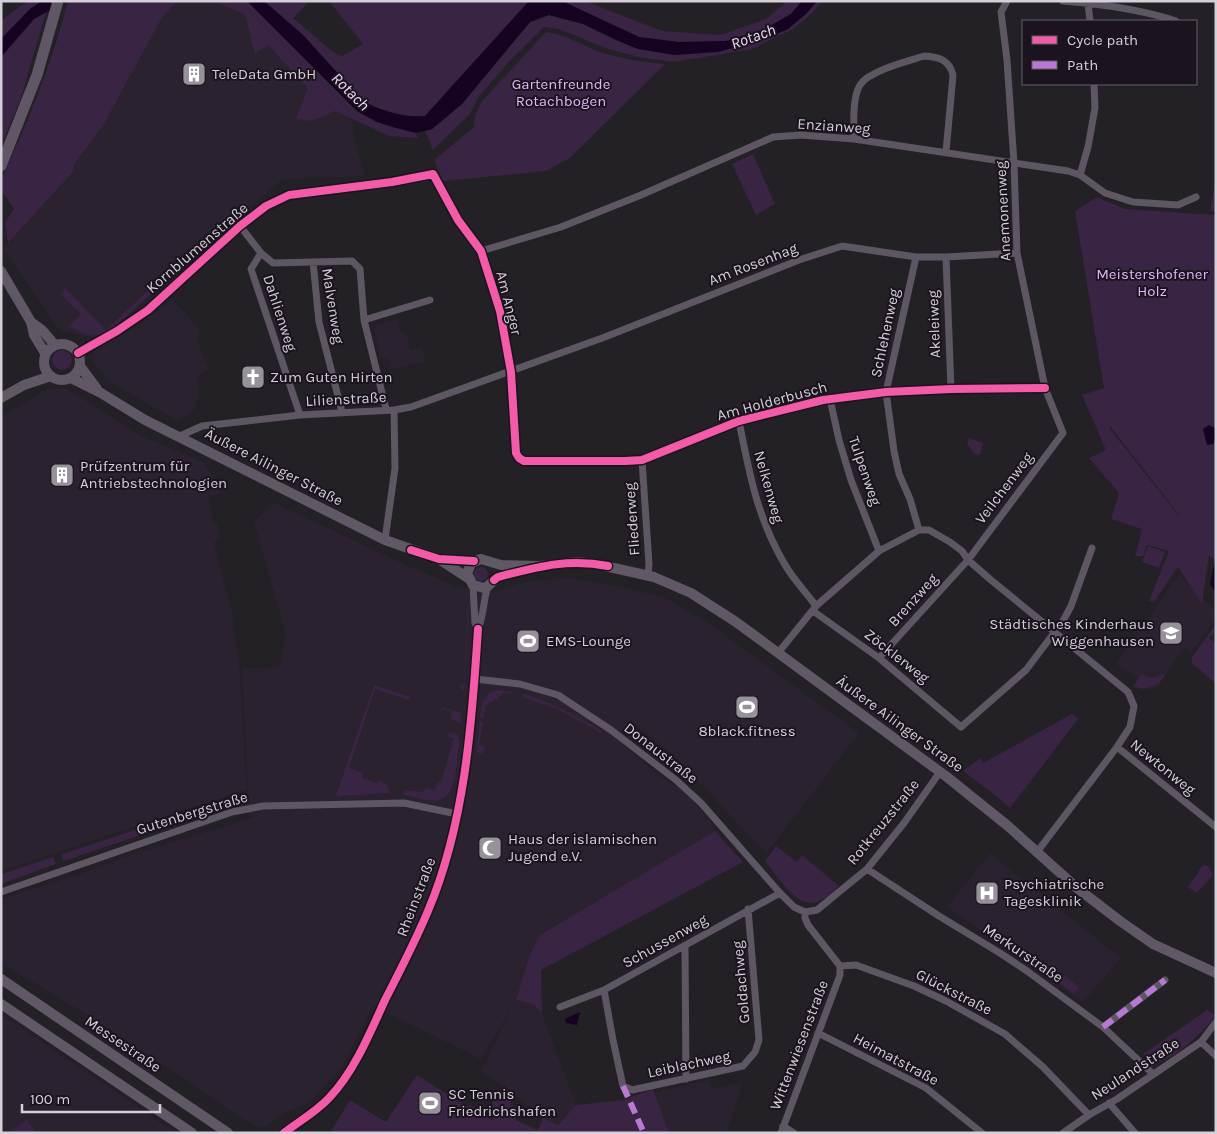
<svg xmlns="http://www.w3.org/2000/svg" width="1217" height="1134" font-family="Karla,sans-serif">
<rect width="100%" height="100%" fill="#232026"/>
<path fill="#2b2230" d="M181,1H220L251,14L352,122L354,138L365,176L283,179L221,232L106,336L89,337L60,331L3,249L73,172L75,163L103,126L160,21L174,4Z
M172,299L200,329L197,341L208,369L196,377L200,391L195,409L178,421L111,383L93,363L92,357L96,349L104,346L144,322Z
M397,319L401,333L406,332L410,350L422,348L425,362L391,369L388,358L381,359L374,330L377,325Z
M63,388L77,395L135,433L205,463L220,494L209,496L213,522H218L220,539L214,543L232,612L239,665L247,789L1,871V416L49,389Z
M273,502L404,564L457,587L497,591L523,582L570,578L625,588L665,598L707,622L859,733L766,854L674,755L630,721L616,738L654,772L680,789L692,800L710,820L715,831L540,935L516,999L532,1004L542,1013L576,1105L558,1125L543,1118L513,1093L481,1072L512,1007L481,1059L373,1006L342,1066L311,1102L284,1113L264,1128L252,1125L94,1019L1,963V899L81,874L122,858L254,817L249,813L242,668L281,667L285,631L254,522Z
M1179,574L1216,612V618L1191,653L1184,648L1159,685L1154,688L1144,690L1132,687L1138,679L1116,664Z
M990,853L1121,958L1083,1002L947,907Z
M1,1015L5,1017L176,1133H1Z
M709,1080L711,1089L743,1082L726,1133H647L632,1098Z"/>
<path fill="#392443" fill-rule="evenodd" d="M30,1H42L30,9L1,39V21L19,7Z
M68,1H183L174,4L160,21L103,126L75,163L73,172L8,243L5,222L14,209L1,190V180C28,121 52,64 68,1Z
M212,1H245L250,4L357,111L377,122L416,133L418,138L389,136L335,111L311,121L296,119L308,88L268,45L255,54L245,14Z
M264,1H310L293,18L333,52L342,56L363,44L329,1H529L425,116L409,117L371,106L362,100L303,35Z
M562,1H585L662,31L720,35L766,19L787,1H802L791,14L765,29L726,41L679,42L639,37Z
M817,1H823L809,16L793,29L752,49L674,62L638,57L605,48L559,29L544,27L506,65L477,99L470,114L433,150L425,131L432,129L462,104L530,22L549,15L583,24L614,39L638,49L718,52L806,14Z
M46,12L21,98L1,146V57L34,19Z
M546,32C565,34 582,45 600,52C622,59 643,62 665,64L570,158L546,171L443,181L434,160L474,127L475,115L482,101Z
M753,154L775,204L756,215L732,164Z
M1216,177V211H1210Z
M1097,197L1125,209L1216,215V559H1213L1209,555L1202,604L1178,567L1154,602L1149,601L1169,551L1147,545L1143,556H1135L1142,529L1111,519L1119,493L1089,458L1106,450L1082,395L1104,388L1075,211ZM1110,426L1179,515V516L1110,429Z
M159,280L161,285L106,334L86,335L69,326L81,314L60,294L65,288L106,330Z
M52 360a10 10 0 1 1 20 0a10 10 0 1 1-20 0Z
M969,438L983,443L980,455L974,454L967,443Z
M1148,546L1165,552L1159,568L1142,562Z
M474 574a7 7 0 1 1 14 0a7 7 0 1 1-14 0Z
M468,606H469L464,691L458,686L464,684Z
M1216,624V631L1209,638L1214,642L1216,640V684L1192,663V657Z
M1141,674C1149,678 1155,679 1163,674L1165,675C1157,688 1147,690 1133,687Z
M374,685L410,697L409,700L375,689L349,768L363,773L362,778L377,783L378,780C385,782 389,786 389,793L336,796Z
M498,690L512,692V694L502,693V696H499L498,700L494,699L493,702H489V705H485L483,719L480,718C482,704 483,694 498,690Z
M523,694C552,702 576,716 602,731L601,733L560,710L522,697Z
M442,707L461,713V723L450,719L452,712L443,709L440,713Z
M1072,714L1078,719L1010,808L987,789L963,771L981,758L983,763Z
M480,721L483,722L479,745L485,747L482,754L476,752Z
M450,733L457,734L459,739C457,754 458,795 440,800C429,802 415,797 404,795L405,790L424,792L426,788L435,790L438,782H441L454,738L447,736Z
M244,794L243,803L227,806L64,861L62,858V854Z
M715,831L743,862L541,970L542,1013L532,1004L516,1000L530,955L540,935Z
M776,846L797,862L802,855L839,886C832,892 826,899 817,902C796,909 777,875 765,861Z
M53,857L56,864L1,884L2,874Z
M1203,865L1208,866L1213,875L1197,893L1188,887Z
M1064,975L1079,987L1074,994L1058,982Z
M1207,1010L1215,1015C1208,1028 1175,1059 1160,1061C1153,1062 1148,1059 1143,1054Z
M417,1075L466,1106L470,1105L492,1120L496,1114L492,1110L493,1099L502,1091L508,1095L516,1120L538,1130L543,1118L558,1125L576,1105L623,1100L653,1089L669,1133H330L350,1100L386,1122Z
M27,1120L35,1131L33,1133H8Z"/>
<path fill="#150321" d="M42,1H67L34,19L1,57V39L30,9Z
M245,1H264L303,35L362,100C380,111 404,118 425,116L529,1H562L639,37L679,42L726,41L765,29L791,14L802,1H817L806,14L788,29L763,40L718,52L674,55L638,49L614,39L583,24L549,15L530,22L462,104L432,129L416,133L396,128L377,122L357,111L250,4Z
M1209,425L1215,428L1216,439L1213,444L1207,445L1203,429Z
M1215,559H1216V593L1210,584Z
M580,1012L577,1025L566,1023L565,1019Z"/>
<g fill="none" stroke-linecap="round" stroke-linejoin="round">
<path stroke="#5e5662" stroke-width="7" d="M1063,1C1101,4 1140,9 1176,21
M1088,3L1090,21
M854,139C854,124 852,98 860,85C868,71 908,61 924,56C938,57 949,59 953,75L946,152
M1080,175L1088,147L1095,108L1094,84
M240,226L261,253L251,269L300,415
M481,251L561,227L641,195L773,137L801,135L854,139L1068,171L1080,175L1105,193L1133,202L1178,205L1196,197
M261,253L273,263L352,261L360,269L364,320
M916,257L886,392L894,451L899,474L910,499L919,530
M946,257L951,389
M313,262L319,322L342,412
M78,353L117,331L148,310L240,226L266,206L289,195L392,182L433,174L458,220L481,251L500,311L511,372L516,453L519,458L524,461H625L642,460L739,421L823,400L886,392L951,389L1045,388
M830,399L839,440L851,480L879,551
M386,409L364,320L430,300
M739,421C749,472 757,517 784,563C792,578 806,592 816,606
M180,436L202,426L300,415L394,410L411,407L605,337L799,260L842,246L916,257H946L1017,253
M642,460L649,564L648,575
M385,540L395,468L394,410
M473,585L475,623L478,629
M813,611L879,658L961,727L1026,670L1063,621L1071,606L1092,548
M778,653L816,606L879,551L919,530H929L950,542L962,551L968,560L991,580L1128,692L1134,706L1130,727L1117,747L1037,852
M879,658L968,560L1063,433L1045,388L1017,253L1014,163L1007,60L1001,12L1007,1
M475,679L520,684L558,695L611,730L676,780L701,803L780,893L794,907L805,912L817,910L867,869L904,823L940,772
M1117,747L1216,827
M867,869L939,916L1000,953L1027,971L1103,1027L1153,1074
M1,892L232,812L263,806L404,803L457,814
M805,912V918L808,925L840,966
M685,947L686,1079
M840,966L856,965L914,986L946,1001L1005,1034L1043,1067L1089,1115
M604,990L613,1040L623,1086L632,1090L743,1066L755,1052L759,1040L748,909
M560,1007L604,990L780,893
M1103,1027L1165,980
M818,1033L926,1088L982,1133
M1201,1042L1216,1056
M1109,1103L1135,1133
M783,1126L794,1133
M288,1129C301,1120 315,1111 327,1100C352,1077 377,1017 392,986C404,961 418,936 428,911C464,822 472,724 478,629C484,616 483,600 488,586
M781,1133L840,975V966
M1063,1133L1089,1115L1117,1099L1201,1042L1216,1022"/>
<path stroke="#615866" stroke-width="10" d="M1,271L31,322L34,335L45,353
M31,322L42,330L55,345
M44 362a18 18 0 1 1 36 0a18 18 0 1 1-36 0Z
M80,366L97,389
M71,378L101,393L145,420L385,540L439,559L474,561
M1,398L24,385L51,376
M442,561L468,578
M539,566L501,565L481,559L471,563L467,574L473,585L484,588L488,586L498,577L539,566L578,562L596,564L654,577L691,593L736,622L947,777L1008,826L1077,888L1120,921L1153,944L1216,973
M1,979L228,1133
M1,1004L192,1133
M288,1133L291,1127"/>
<path stroke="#5f5766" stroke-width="11" d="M1,166L37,75L58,1"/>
<path stroke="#ba77d6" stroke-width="6" stroke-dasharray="12 6" stroke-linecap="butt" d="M1103,1027L1165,980
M623,1086L644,1133"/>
<g stroke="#1b141e" stroke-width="11">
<path id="cycleway" d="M78,353L117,331L148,310L240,226L266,206L289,195L392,182L433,174L458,220L481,251L500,311L511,372L516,453L519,458L524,461H625L642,460L739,421L823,400L886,392L951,389L1045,388
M411,550L439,559L474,561
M494,580L498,577C537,567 568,558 608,566
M284,1133C298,1122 316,1112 329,1098C354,1072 370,1033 385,1000C400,971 415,942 428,911C465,824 472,723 478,629"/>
</g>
<use href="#cycleway" stroke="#f35aa7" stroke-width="8"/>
</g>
<defs>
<g id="building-square" transform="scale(1.25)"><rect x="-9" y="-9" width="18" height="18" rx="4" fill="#97929a" stroke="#1b141e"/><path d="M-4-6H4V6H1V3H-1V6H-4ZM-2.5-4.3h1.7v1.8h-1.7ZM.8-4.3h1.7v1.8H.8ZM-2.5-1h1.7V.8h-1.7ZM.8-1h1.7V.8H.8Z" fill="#fff"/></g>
<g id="church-square" transform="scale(1.25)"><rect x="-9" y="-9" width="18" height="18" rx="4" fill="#97929a" stroke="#1b141e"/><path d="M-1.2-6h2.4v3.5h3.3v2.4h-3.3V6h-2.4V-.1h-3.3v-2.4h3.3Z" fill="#fff"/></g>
<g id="school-square" transform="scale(1.25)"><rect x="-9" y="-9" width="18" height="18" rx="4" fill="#97929a" stroke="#1b141e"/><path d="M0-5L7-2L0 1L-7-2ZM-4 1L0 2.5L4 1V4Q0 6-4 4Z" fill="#fff"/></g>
<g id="stadium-square" transform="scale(1.25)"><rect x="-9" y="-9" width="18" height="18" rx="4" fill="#97929a" stroke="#1b141e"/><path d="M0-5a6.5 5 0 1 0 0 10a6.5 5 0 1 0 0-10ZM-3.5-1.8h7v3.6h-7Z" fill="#fff"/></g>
<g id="mosque-square" transform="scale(1.25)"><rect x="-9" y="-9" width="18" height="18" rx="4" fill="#97929a" stroke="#1b141e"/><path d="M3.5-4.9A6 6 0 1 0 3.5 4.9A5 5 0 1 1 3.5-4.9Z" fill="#fff"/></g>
<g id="hospital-square" transform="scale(1.25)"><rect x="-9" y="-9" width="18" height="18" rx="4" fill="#97929a" stroke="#1b141e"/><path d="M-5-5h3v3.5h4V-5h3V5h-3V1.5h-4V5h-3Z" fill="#fff"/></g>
</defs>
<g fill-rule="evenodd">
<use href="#building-square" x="194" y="74"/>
<use href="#church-square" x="253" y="377"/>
<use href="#building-square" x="62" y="475"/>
<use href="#school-square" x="1171" y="633"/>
<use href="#stadium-square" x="528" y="641"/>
<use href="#stadium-square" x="747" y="707"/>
<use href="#mosque-square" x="490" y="848"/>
<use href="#hospital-square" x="987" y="893"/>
<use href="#stadium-square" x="430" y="1103"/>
</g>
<g text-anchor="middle" stroke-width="4" stroke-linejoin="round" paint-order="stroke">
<g font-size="15" fill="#d5d0d8" stroke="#1b141e" text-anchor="start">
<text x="212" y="79">TeleData GmbH</text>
<text x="270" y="382">Zum Guten Hirten</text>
<text x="80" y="471">Prüfzentrum für<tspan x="80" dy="17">Antriebstechnologien</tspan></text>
<text x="1154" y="629" text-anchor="end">Städtisches Kinderhaus<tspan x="1154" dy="17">Wiggenhausen</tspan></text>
<text x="546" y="646">EMS-Lounge</text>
<text x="747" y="736" text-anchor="middle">8black.fitness</text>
<text x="508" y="844">Haus der islamischen<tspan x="508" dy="17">Jugend e.V.</tspan></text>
<text x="1004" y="889">Psychiatrische<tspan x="1004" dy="17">Tagesklinik</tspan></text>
<text x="448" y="1099">SC Tennis<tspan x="448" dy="17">Friedrichshafen</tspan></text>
</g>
<g font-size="15" fill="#e3b5fd" stroke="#1b141e">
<text x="561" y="89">Gartenfreunde<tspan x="561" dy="17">Rotachbogen</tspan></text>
<text x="1152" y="279">Meistershofener<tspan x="1152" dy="17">Holz</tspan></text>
</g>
<g font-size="15" fill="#d5d0d8" stroke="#1b141e">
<text transform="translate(834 126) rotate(4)" y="5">Enzianweg</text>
<text transform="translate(1003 211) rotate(-93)" y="5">Anemonenweg</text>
<text transform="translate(197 248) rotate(-41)" y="5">Kornblumenstraße</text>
<text transform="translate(753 264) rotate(-21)" y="5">Am Rosenhag</text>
<text transform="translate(509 303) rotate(76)" y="5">Am Anger</text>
<text transform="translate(333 306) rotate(81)" y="5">Malvenweg</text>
<text transform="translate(280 313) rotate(72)" y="5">Dahlienweg</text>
<text transform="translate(934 324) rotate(-92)" y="5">Akeleiweg</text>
<text transform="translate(885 333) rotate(-78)" y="5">Schlehenweg</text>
<text transform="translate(346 399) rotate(-3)" y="5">Lilienstraße</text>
<text transform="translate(772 401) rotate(-15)" y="5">Am Holderbusch</text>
<text transform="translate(274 467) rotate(27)" y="5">Äußere Ailinger Straße</text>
<text transform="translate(865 471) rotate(71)" y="5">Tulpenweg</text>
<text transform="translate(769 487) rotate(74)" y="5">Nelkenweg</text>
<text transform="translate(1004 488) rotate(-53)" y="5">Veilchenweg</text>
<text transform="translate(632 519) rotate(-94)" y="5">Fliederweg</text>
<text transform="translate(913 600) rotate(-48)" y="5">Brenzweg</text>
<text transform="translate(897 656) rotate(38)" y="5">Zöcklerweg</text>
<text transform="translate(900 724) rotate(36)" y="5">Äußere Ailinger Straße</text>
<text transform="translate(661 753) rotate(38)" y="5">Donaustraße</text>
<text transform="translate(1163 767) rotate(39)" y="5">Newtonweg</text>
<text transform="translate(192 813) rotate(-17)" y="5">Gutenbergstraße</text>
<text transform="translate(883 822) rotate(-51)" y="5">Rotkreuzstraße</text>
<text transform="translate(416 897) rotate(-69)" y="5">Rheinstraße</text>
<text transform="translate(665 941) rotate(-29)" y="5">Schussenweg</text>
<text transform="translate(1023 953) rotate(34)" y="5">Merkurstraße</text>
<text transform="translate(741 982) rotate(-95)" y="5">Goldachweg</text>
<text transform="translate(954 992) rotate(27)" y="5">Glückstraße</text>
<text transform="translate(123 1044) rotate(34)" y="5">Messestraße</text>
<text transform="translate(799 1045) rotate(-69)" y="5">Wittenwiesenstraße</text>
<text transform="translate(896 1059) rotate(28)" y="5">Heimatstraße</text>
<text transform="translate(689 1064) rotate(-12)" y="5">Leiblachweg</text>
<text transform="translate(1135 1069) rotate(-33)" y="5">Neulandstraße</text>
</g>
<g font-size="16" font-style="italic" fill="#eed8fc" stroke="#1b141e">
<text transform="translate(753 36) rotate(-20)" y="6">Rotach</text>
<text transform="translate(351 91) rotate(45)" y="6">Rotach</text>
</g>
</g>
<rect width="1217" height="1134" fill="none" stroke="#d5d0d8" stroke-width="5"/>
<rect x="1022" y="20" width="175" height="65" fill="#1b141e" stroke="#655f68"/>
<rect x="1032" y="36" width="25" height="8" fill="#f35aa7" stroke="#655f68"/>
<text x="1067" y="45" font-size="15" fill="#d5d0d8">Cycle path</text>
<rect x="1032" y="61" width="25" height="8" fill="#ba77d6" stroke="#655f68"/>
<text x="1067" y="70" font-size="15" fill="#d5d0d8">Path</text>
<path d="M22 1104v8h138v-8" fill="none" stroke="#d5d0d8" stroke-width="2.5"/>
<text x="30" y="1104" font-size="15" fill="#d5d0d8" stroke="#1b141e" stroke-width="4" paint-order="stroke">100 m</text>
</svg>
